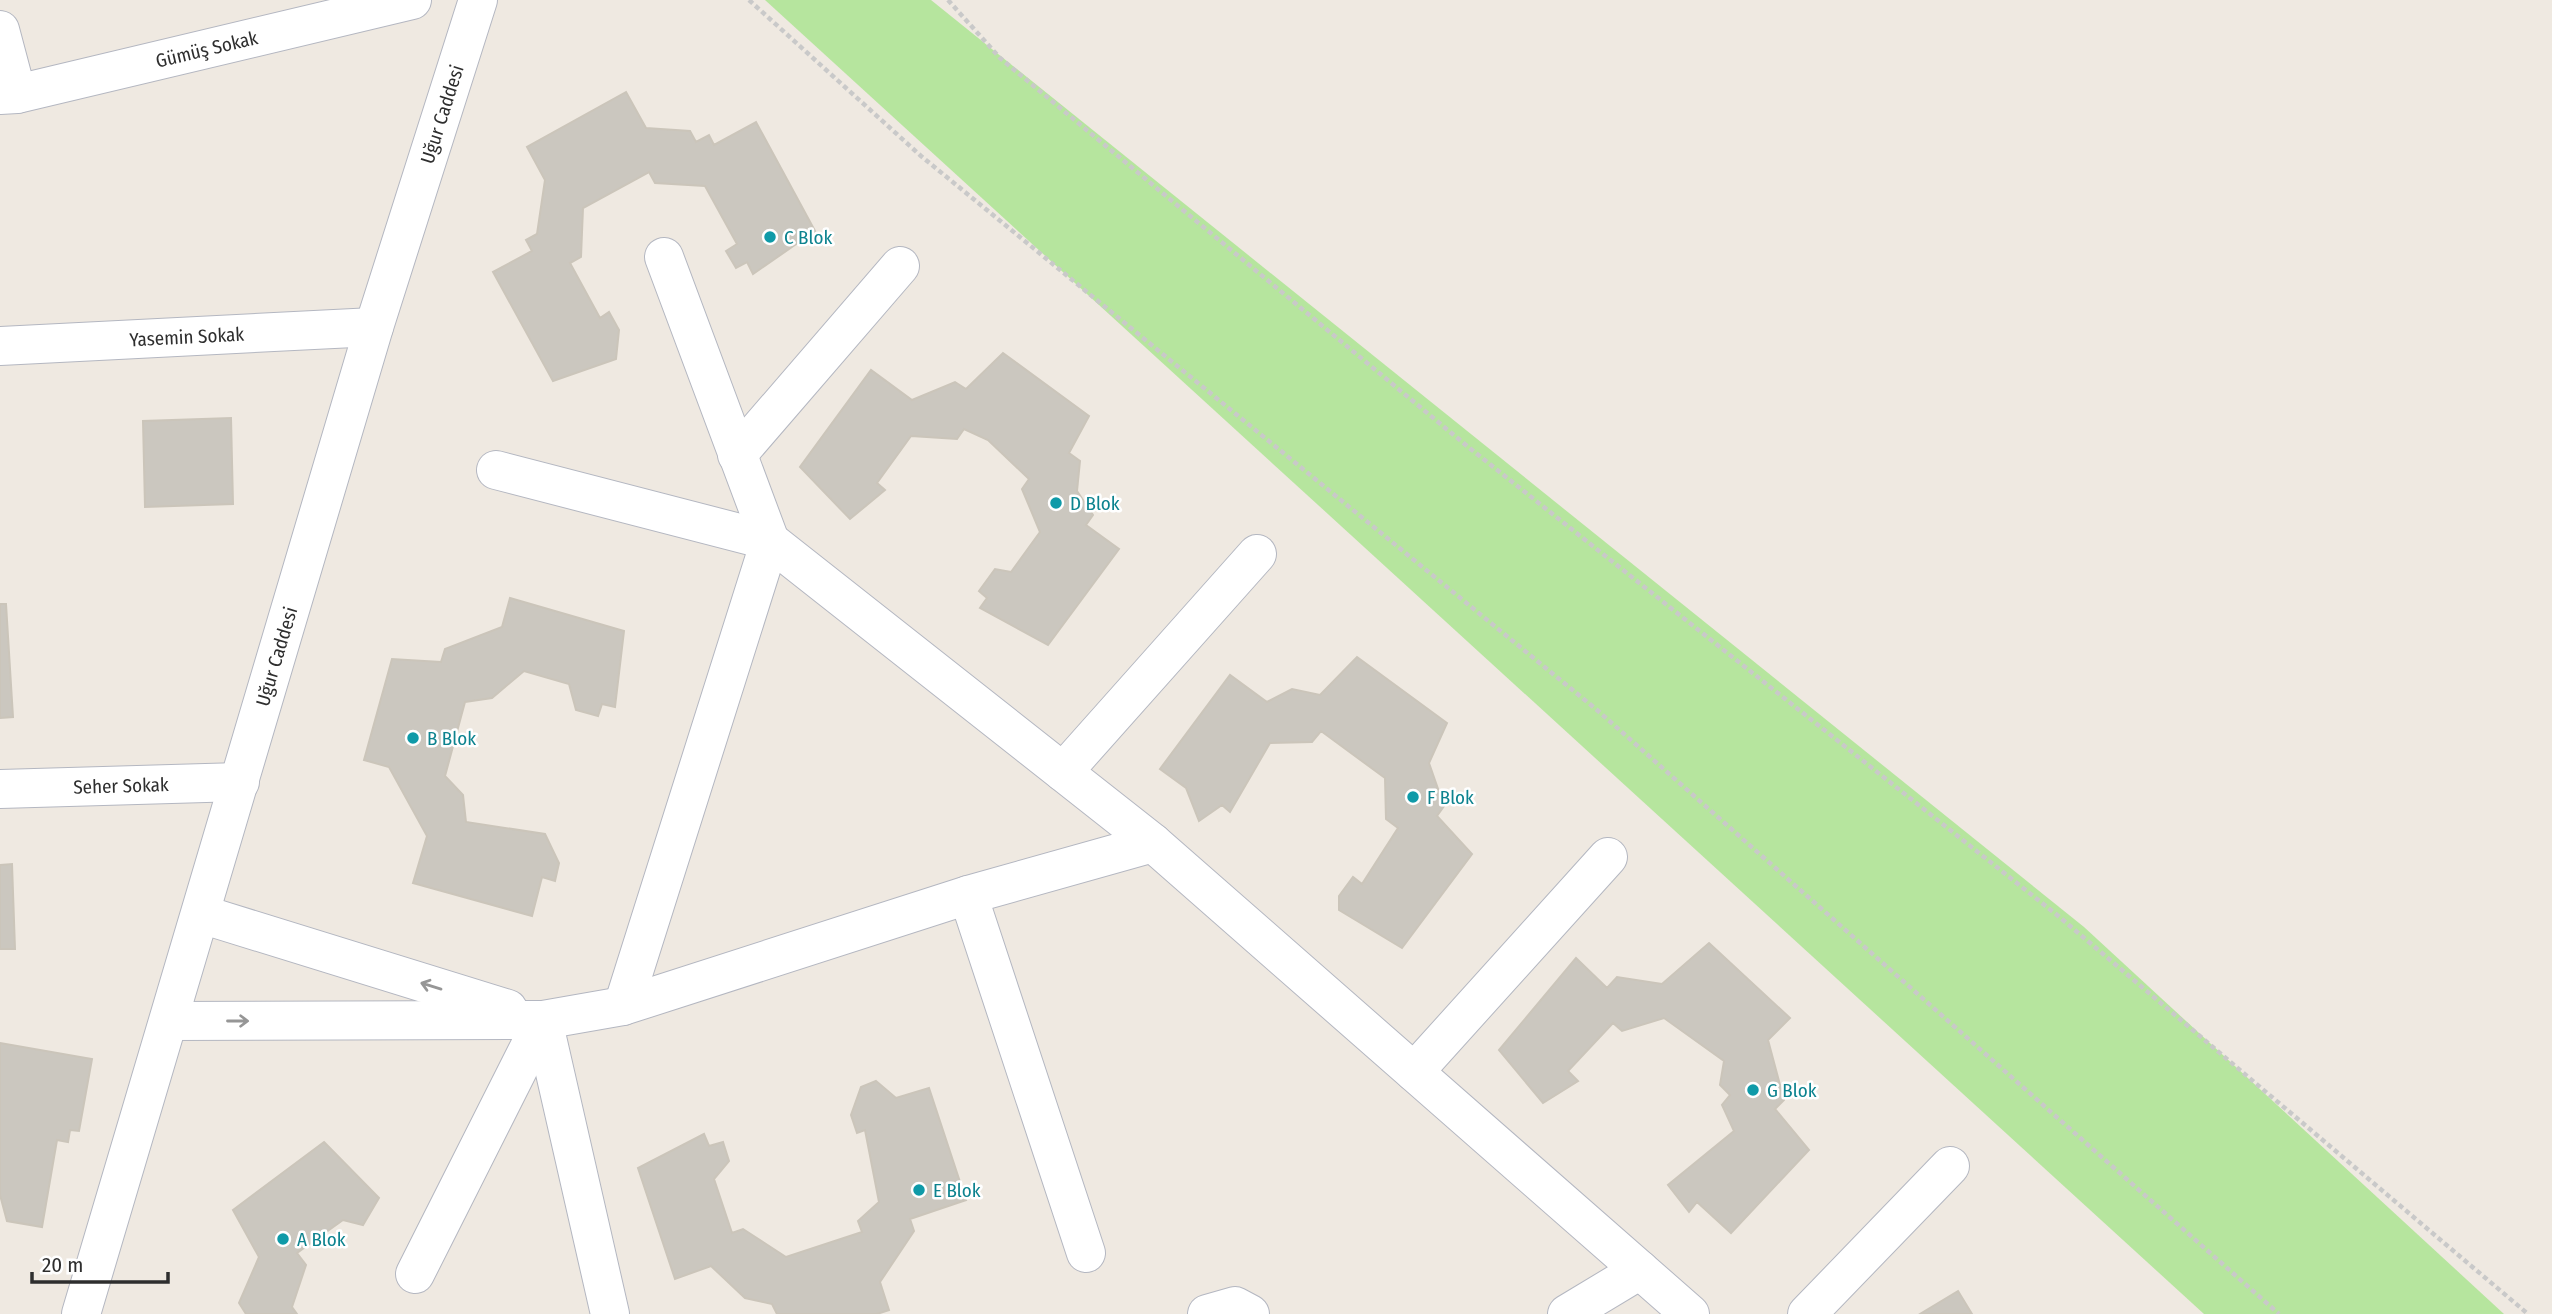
<svg xmlns="http://www.w3.org/2000/svg" width="2552" height="1314" font-family="'Fira Sans Condensed',sans-serif">
<rect width="100%" height="100%" fill="#efe9e1"/>
<path fill="#b6e59e" d="M765,0H931L2084,927L2504,1314H2204Z"/>
<path fill="#cbc7bf" stroke="#cbc5ba" stroke-width="2" d="M626,92L646,128L690,131L696,142L709,135L714,145L756,122L815,231L753,274L747,262L736,268L726,251L737,244L705,186L655,183L649,172L583,208L581,257L570,263L600,318L609,312L619,330L616,359L553,381L493,272L532,251L526,240L537,234L545,180L527,147Z
M1003,353L1089,416L1069,453L1080,461L1077,491L1093,515L1086,525L1119,549L1048,645L980,608L987,598L979,591L995,569L1011,572L1040,532L1022,489L1029,479L988,440L964,429L957,439L911,436L877,483L885,490L850,519L800,467L871,370L912,400L955,382L966,389Z
M231,418L233,504L145,507L143,421Z
M510,598L624,631L615,707L602,704L598,716L576,710L569,684L524,671L492,698L465,702L445,776L463,795L466,822L545,834L559,863L555,881L542,877L532,916L413,883L427,836L389,767L364,760L392,659L441,662L445,649L502,627Z
M0,604H6L13,717L0,718Z
M1357,657L1447,723L1429,763L1444,806L1437,816L1472,854L1402,948L1339,910V896L1353,877L1362,884L1398,828L1386,819L1385,778L1321,731L1312,742L1270,743L1230,812L1222,805L1199,821L1186,788L1160,769L1230,675L1267,702L1292,689L1320,695Z
M12,864L15,949H0V865Z
M1709,943L1790,1018L1768,1040L1784,1100L1775,1109L1809,1150L1731,1233L1697,1202L1689,1212L1668,1185L1734,1131L1722,1105L1730,1095L1720,1085L1724,1061L1664,1018L1622,1031L1613,1023L1568,1071L1578,1081L1543,1103L1499,1050L1576,958L1607,988L1617,977L1662,984Z
M0,1043L92,1059L79,1131L70,1130L68,1142L57,1140L42,1227L7,1221L0,1195Z
M876,1081L896,1098L929,1088L966,1200L910,1219L914,1231L880,1282L889,1310L877,1314H777L772,1304L745,1298L711,1266L675,1279L638,1168L704,1134L709,1146L723,1142L729,1161L714,1179L732,1233L743,1229L786,1257L862,1232L858,1221L879,1202L865,1130L857,1133L851,1115L861,1087Z
M324,1142L379,1198L363,1225L343,1220L297,1253L306,1265L292,1307L297,1314H246L239,1303L259,1257L233,1210Z
M1958,1291L1972,1314H1920Z"/>
<g fill="none" stroke-linecap="round" stroke-linejoin="round">
<g stroke="#b4b7c1" stroke-width="40">
<g id="street">
<path d="M0,30L17,94"/>
<path id="s1" d="M0,95L17,94L412,0"/>
<path id="s2" d="M0,346L374,327"/>
<path d="M737,455L900,266"/>
<path d="M496,470L770,541L1153,843L1690,1314"/>
<path d="M1063,772L1257,554"/>
<path id="s3" d="M0,789L240,782"/>
<path d="M968,895L1086,1253"/>
<path d="M201,914L508,1009"/>
<path d="M623,1006L770,541L664,257"/>
<path d="M543,1020L610,1314"/>
<path d="M169,1021L543,1020L623,1006L968,895L1153,843"/>
<path d="M1414,1072L1608,857"/>
<path d="M415,1274L543,1020"/>
<path id="s4" d="M81,1314L374,327L478,0"/>
<path d="M1567,1314L1640,1270"/>
<path d="M1807,1314L1950,1166"/>
</g>
</g>
<g stroke="#b4b7c1" stroke-width="40">
<path id="secondary" d="M1207,1314L1235,1306L1250,1314"/>
</g>
<path stroke="#c9c9c9" stroke-width="4.5" stroke-dasharray="5 3.5" stroke-linecap="butt" d="M749,0L921,156L1597,710L2279,1314
M948,0L1000,58L1467,446L2057,915L2528,1314"/>
<use href="#street" stroke="#fff" stroke-width="38"/>
<use href="#secondary" stroke="#fff" stroke-width="38"/>
</g>
<defs><path id="oneway-shaft" d="M-6 0H5M1.5-3L5.5 0L1.5 3" fill="none" stroke-width="1.6" stroke-linecap="round" stroke-linejoin="round" transform="scale(1.75)"/></defs>
<g stroke="#969696">
<use href="#oneway-shaft" transform="translate(431 986) rotate(-163)"/>
<use href="#oneway-shaft" transform="translate(238 1021)"/>
</g>
<g fill="#0f9aa8" stroke="#fff" stroke-width="2.5">
<circle cx="770" cy="237" r="7"/>
<circle cx="1056" cy="503" r="7"/>
<circle cx="413" cy="738" r="7"/>
<circle cx="1413" cy="797" r="7"/>
<circle cx="1753" cy="1090" r="7"/>
<circle cx="919" cy="1190" r="7"/>
<circle cx="283" cy="1239" r="7"/>
</g>
<g text-anchor="middle" stroke-width="5" stroke-linejoin="round" paint-order="stroke">
<g font-size="19" fill="#2e2e2e" stroke="#fff">
<text dy="7" stroke="none"><textPath href="#s1" startOffset="212">Gümüş Sokak</textPath></text>
<text dy="7" stroke="none"><textPath href="#s4" startOffset="1253">Uğur Caddesi</textPath></text>
<text dy="7" stroke="none"><textPath href="#s2" startOffset="187">Yasemin Sokak</textPath></text>
<text dy="7" stroke="none"><textPath href="#s4" startOffset="686">Uğur Caddesi</textPath></text>
<text dy="7" stroke="none"><textPath href="#s3" startOffset="121">Seher Sokak</textPath></text>
</g>
<g font-size="19" fill="#0d838f" stroke="#fff" text-anchor="start">
<text x="784" y="244">C Blok</text>
<text x="1070" y="510">D Blok</text>
<text x="427" y="745">B Blok</text>
<text x="1427" y="804">F Blok</text>
<text x="1767" y="1097">G Blok</text>
<text x="933" y="1197">E Blok</text>
<text x="297" y="1246">A Blok</text>
</g>
</g>
<path d="M32 1272v10h136v-10" fill="none" stroke="#2e2e2e" stroke-width="3.5"/>
<text x="42" y="1272" font-size="21" fill="#2e2e2e" stroke="#ffffff" stroke-width="5" paint-order="stroke">20 m</text>
</svg>
